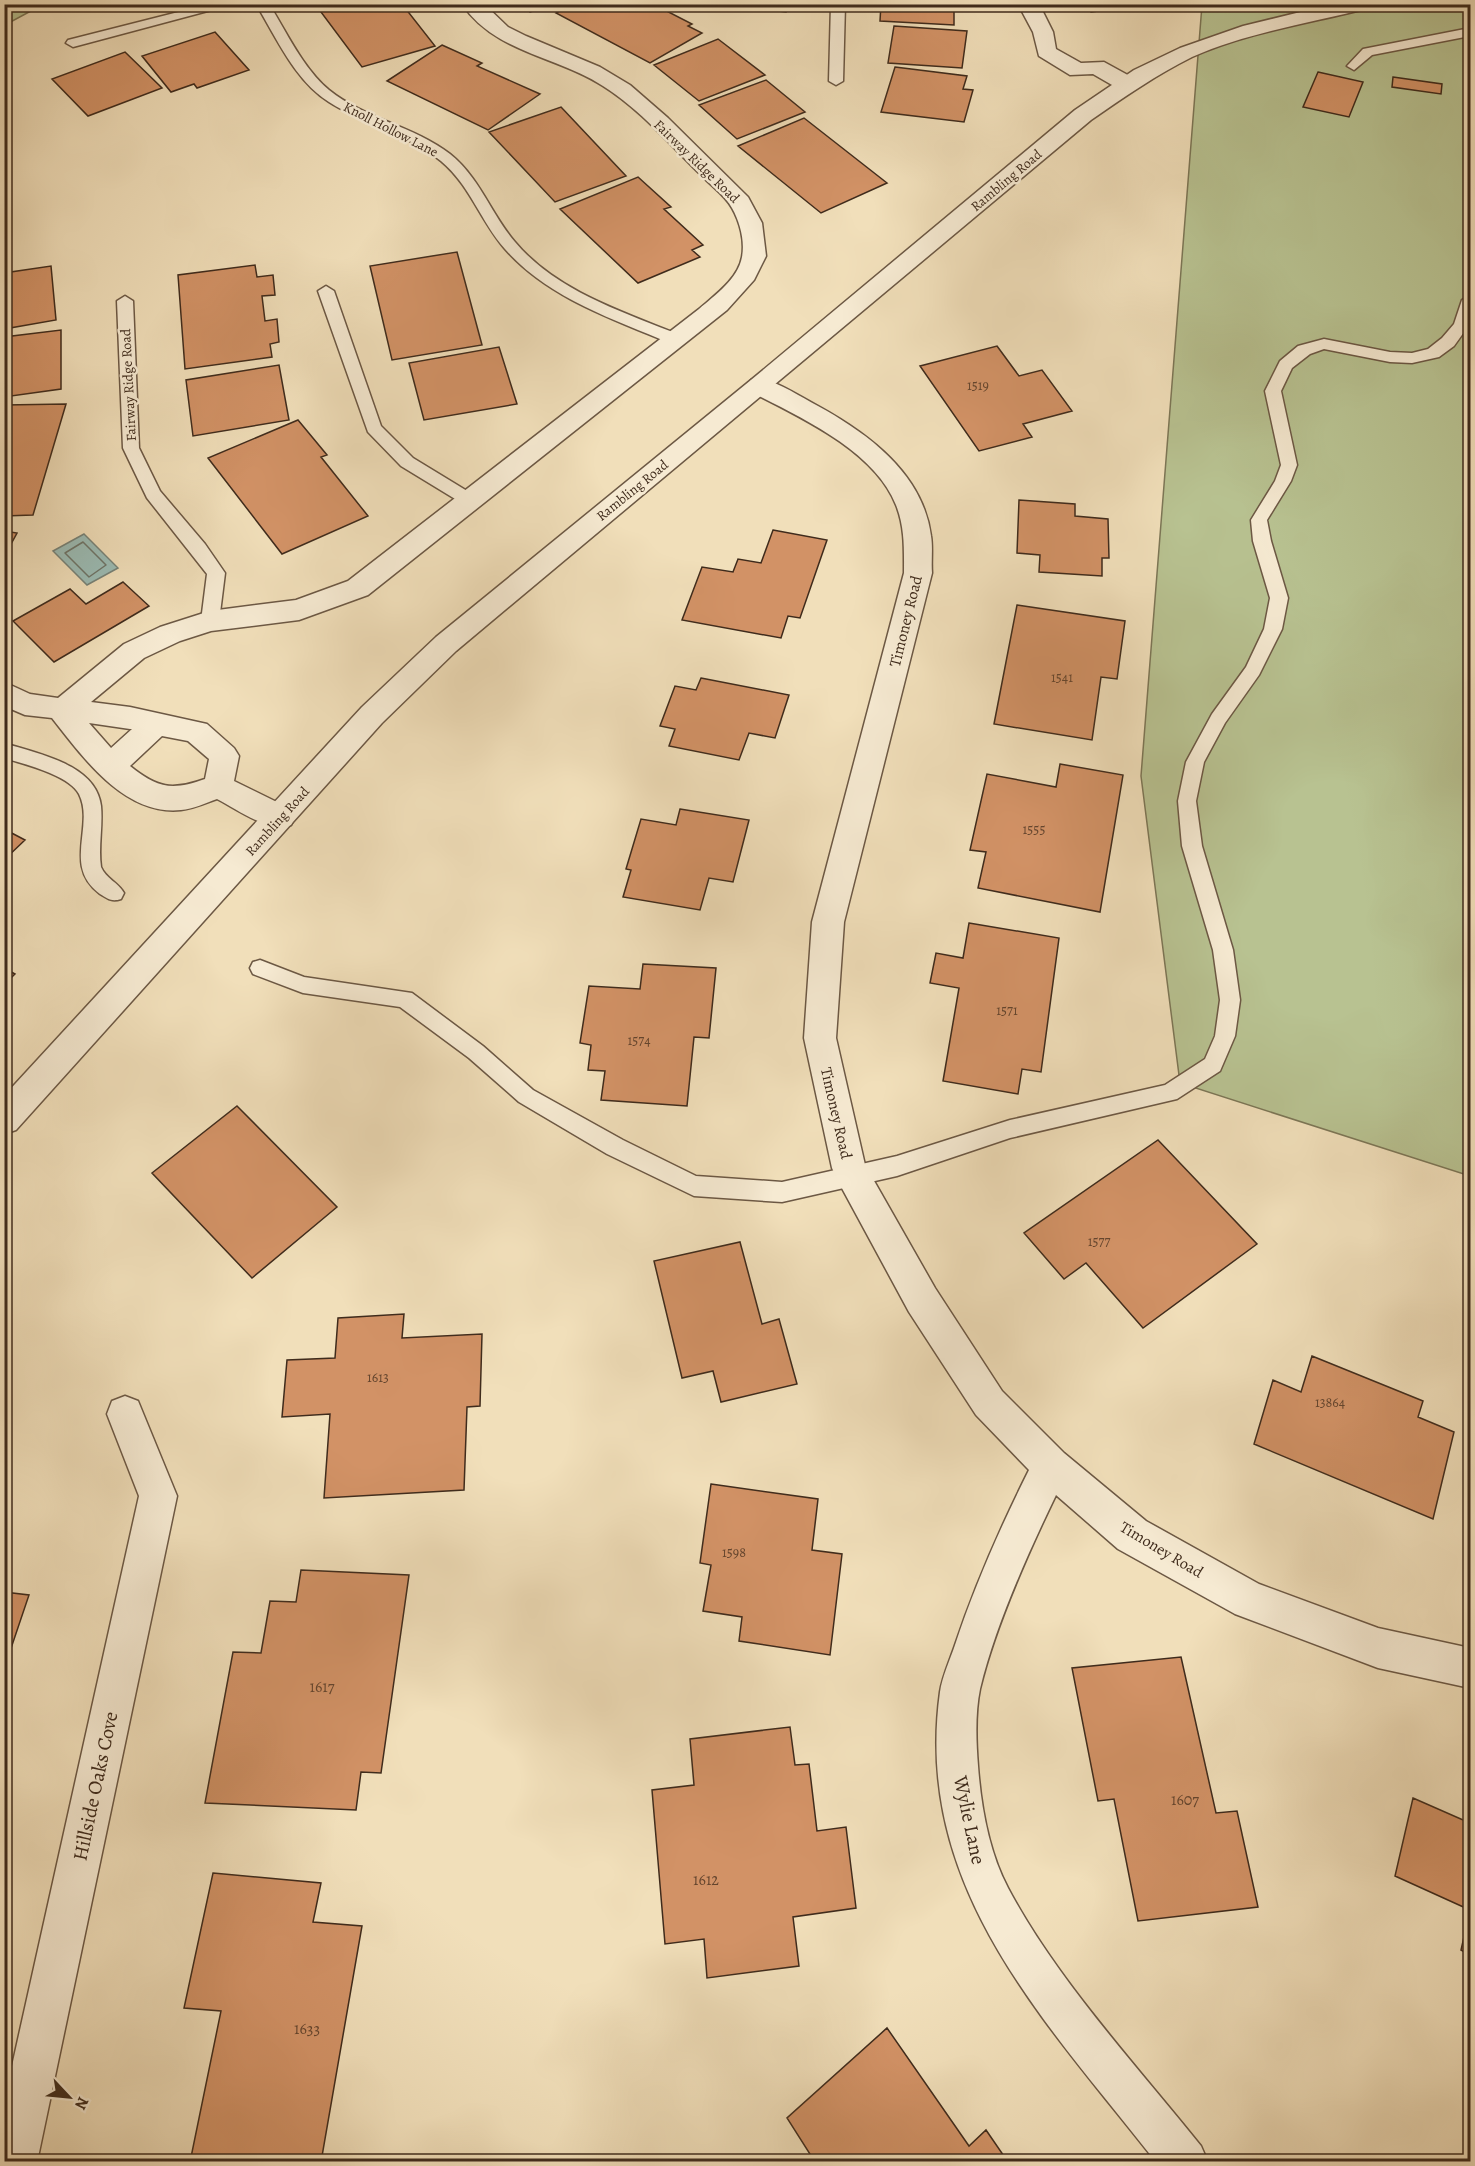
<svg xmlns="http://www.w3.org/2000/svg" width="1475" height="2166" font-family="Alegreya,serif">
<rect width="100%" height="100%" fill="#f1dfba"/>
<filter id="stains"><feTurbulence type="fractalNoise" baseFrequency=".00333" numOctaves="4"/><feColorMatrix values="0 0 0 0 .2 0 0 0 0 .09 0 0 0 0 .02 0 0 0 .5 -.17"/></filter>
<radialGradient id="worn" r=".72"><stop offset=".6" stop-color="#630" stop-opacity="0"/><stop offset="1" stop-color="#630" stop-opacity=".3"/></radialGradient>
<path fill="#b8c291" stroke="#7c7656" stroke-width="1.5" d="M5,4H42V5L5,25Z
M1202,5H1470V1176L1180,1083L1141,776Z"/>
<path fill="#9bbcb5" stroke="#768278" stroke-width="1.5" d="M84,534L118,568L87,585L53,551Z"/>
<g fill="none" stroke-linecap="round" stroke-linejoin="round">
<path stroke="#6d7468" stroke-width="1.5" d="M83,542L106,565L89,577L65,553Z"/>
</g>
<path fill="#d29266" stroke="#3f2b1c" stroke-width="1.5" d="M315,4H402L435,46L362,67Z
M525,4H561L530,12Z
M572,4H653L692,24L688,26L702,33L650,63L556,13Z
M716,4H788L786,12Z
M881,4H957V11H954V25L880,21Z
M1086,4H1157L1091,12Z
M894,26L967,31L962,68L888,63Z
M215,32L249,70L197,88L194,84L171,92L142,56Z
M718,39L765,75L699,101L654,65Z
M442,45L482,63L477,66L540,94L488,130L387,81Z
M125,52L162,88L88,116L52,79Z
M895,67L967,76L963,89L973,90L964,122L881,112Z
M1318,72L1363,82L1349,117L1303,107Z
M1393,77L1442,84L1441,94L1392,87Z
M766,80L805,112L737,139L699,105Z
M561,107L626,176L555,202L489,132Z
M804,118L887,183L821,213L738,146Z
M638,177L671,207L664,209L703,245L692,250L700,257L638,283L560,209Z
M457,252L482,345L392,360L370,266Z
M255,265L257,277L273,275L275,295L262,296L265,321L277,319L279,342L270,344L272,357L185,369L178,275Z
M51,266L56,320L4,329V273Z
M61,330V389L4,397V337Z
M997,346L1019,376L1042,370L1072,411L1023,424L1032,437L979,451L920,366Z
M499,347L517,404L424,420L409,363Z
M279,365L289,420L193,436L186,380Z
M66,404L33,515L4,516V405Z
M298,420L327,455L321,457L368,516L282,554L208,458Z
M1019,500L1075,504V516L1108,519L1109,558H1102V576L1039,572L1040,555L1017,553Z
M773,530L827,540L800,618L788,616L781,638L682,620L702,567L733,572L738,559L761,563Z
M4,531L17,533L4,557Z
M123,582L149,606L54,662L13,621L70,589L86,604Z
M1017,605L1125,621L1117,679L1101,677L1092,740L994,724Z
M701,678L789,695L775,738L749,733L739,760L669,746L675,729L660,726L675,686L696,690Z
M1060,764L1123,775L1100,912L978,888L986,852L970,850L987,774L1056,787Z
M680,809L749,820L733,882L709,878L700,910L623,897L631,870L626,869L641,819L676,825Z
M4,829L25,840L4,860Z
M969,923L1059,938L1041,1072L1022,1069L1018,1094L943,1081L959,988L930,983L936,953L963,958Z
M643,964L716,968L709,1038L694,1037L687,1106L601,1100L605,1071L588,1070L591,1045L580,1043L589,986L640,989Z
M4,968L15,974L4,985Z
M237,1106L337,1207L252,1278L152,1173Z
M1158,1140L1257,1244L1143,1328L1086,1263L1064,1279L1024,1233Z
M740,1242L762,1324L779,1319L797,1384L721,1402L713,1371L682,1378L654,1261Z
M404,1314L402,1338L482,1334L480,1406L467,1407L464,1490L324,1498L330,1414L282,1417L287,1360L335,1358L338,1318Z
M1312,1356L1423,1401L1418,1417L1454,1432L1433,1519L1254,1444L1273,1380L1301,1392Z
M711,1484L818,1499L812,1550L842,1554L830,1655L739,1641L742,1617L703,1611L711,1565L700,1563Z
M301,1570L409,1575L381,1773L361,1772L356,1810L205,1803L233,1652L261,1653L270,1601L296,1602Z
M4,1592L29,1595L4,1669Z
M1181,1657L1216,1813L1237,1811L1258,1907L1138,1921L1114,1799L1098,1801L1072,1668Z
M790,1727L795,1765L809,1764L817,1831L846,1827L856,1908L793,1917L799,1966L707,1978L704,1939L665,1944L652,1790L694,1785L690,1739Z
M1413,1798L1470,1823V1955L1461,1950L1470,1910L1395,1876Z
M213,1873L321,1883L313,1922L362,1926L321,2162H190L221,2011L184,2008Z
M887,2028L969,2146L986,2130L1008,2162H815L787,2118Z"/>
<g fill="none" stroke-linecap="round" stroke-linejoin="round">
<g stroke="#6c5844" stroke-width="3">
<path id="service" d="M210,4H234L73,47L66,43L68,40Z
M256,4H269C287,33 303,68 329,90C365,119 414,126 450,154C480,178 491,214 515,242C556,291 623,312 680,335L683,339L680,343H670C612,319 547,297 505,249C481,222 470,185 441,161C408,134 365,125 329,102C295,81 276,37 256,4Z
M831,4H845L843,81L836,85L829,81Z
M1470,28V36L1372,55L1354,70L1347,66L1363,49Z
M326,286L334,291L381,426L413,458L477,497L479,501L477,505H465L401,466L368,432L318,291Z
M1470,295L1469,325L1454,346L1439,357L1412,363L1390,362L1324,349L1310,354L1292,368L1281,391L1297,465L1291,481L1267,520L1271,541L1288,598L1282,629L1259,675L1225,723L1204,762L1196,801L1202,846L1233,950L1240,1000L1235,1036L1220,1071L1177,1099L1010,1138L897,1176L782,1202L694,1196L607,1154L519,1102L469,1058L400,1007L303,993L253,974L250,968L253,962L260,960L304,977L412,993L483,1046L533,1090L623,1140L696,1176L782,1182L897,1156L1010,1120L1165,1085L1205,1059L1215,1036L1220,1000L1213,950L1182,846L1178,801L1186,762L1212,714L1246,667L1264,629L1270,598L1253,541L1251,520L1275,481L1281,465L1265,391L1280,361L1298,346L1324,339L1390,352L1412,353L1428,349L1442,338L1454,324L1462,300Z
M125,296L133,301L139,448L160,491L205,544L225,573L219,621L216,626H204L201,621L207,574L147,498L123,448L117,301Z
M4,743C38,754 96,764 101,806C103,827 98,847 101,867C106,879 118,882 124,893L121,899C112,902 108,899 100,894C62,866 95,826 79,794C69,775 24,764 4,758Z"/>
</g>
<g stroke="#6c5844" stroke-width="3">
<path id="minor" d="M462,4H484L508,27L526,36L600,67L630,85L668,118L748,197L762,223L766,256L754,280L727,310L368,595L299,620L211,631L180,641L144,658L91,702L130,707L207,724L234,748L239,756L234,781L291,809L295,817L291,825C268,833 237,809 217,799C206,803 193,809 181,810C124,816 83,757 52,718L25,715L4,706V682L30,694L58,698L124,644L160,627L210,611L296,600L348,581L699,309C715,295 738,279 742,257C745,241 740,222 732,208C725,195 711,186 701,175C670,145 640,109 603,86C557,56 495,53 462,4ZM89,723L130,729H132L111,748ZM162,736L188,741L209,759L205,779C172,791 157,788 130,766Z
M1018,4H1039L1053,32L1056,49L1081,63L1104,62L1135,79L1138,84L1135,89H1119L1093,74L1070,75L1039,56L1033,32Z
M760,378C780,383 799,396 818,406C869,434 923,474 931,536C933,548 931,561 932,573L844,922L836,1038L865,1165L935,1288L1002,1391L1064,1453L1146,1521L1259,1584L1378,1628L1470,1648V1688L1378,1668L1235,1614L1118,1549L1056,1495C1028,1553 995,1626 980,1689C975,1713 976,1741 978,1766C981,1807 989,1852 1008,1888C1056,1979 1137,2066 1201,2146L1208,2162H1156C1045,2020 913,1888 940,1692C942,1677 950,1660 955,1645C975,1585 1001,1526 1029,1470L976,1415L909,1312L837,1179L832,1168L804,1038L812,922L904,573C904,550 905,527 896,505C875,451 800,417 751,392L748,386L751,380Z
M125,1396L138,1401L177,1496L37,2162H4V2102L139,1496L107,1414L112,1401Z"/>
</g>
<g stroke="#6c5844" stroke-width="3">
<path id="tertiary" d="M1333,4H1372L1369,8C1311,23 1248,32 1192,57C1156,75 1124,97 1091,120L456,651L382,723L16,1130L4,1134V1096L362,707L436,637L751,380L1075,110L1134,70L1180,48L1243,26Z"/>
</g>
<use href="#service" fill="#f6ead2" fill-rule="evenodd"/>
<use href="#minor" fill="#f6ead2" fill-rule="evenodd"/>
<use href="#tertiary" fill="#f6ead2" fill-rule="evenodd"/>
</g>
<g text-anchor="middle" stroke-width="5" stroke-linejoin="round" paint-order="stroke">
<g font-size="14" fill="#3f2b1c" stroke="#f6ead2">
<text transform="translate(391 129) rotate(27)" y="5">Knoll Hollow Lane</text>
<text transform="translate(697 161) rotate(44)" y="5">Fairway Ridge Road</text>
<text transform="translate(1006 180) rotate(-40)" y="5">Rambling Road</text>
<text transform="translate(128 385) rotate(-93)" y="5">Fairway Ridge Road</text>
<text transform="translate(632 490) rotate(-39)" y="5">Rambling Road</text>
<text transform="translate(277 821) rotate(-48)" y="5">Rambling Road</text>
</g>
<g font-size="14" fill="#64452e">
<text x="978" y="390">1519</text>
<text x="1062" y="682">1541</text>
<text x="1034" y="834">1555</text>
<text x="1007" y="1015">1571</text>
<text x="639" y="1045">1574</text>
<text x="1099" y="1246">1577</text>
<text x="378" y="1382">1613</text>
<text x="1330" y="1407">13864</text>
<text x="734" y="1557">1598</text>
</g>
<g font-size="16" fill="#3f2b1c" stroke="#f6ead2">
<text transform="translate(905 621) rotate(-76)" y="6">Timoney Road</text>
<text transform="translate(837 1113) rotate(77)" y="6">Timoney Road</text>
<text transform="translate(1162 1549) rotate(31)" y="6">Timoney Road</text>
</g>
<g font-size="16" fill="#64452e">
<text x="322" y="1692">1617</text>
<text x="1185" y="1805">1607</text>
<text x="706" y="1885">1612</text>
<text x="307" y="2034">1633</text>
</g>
<g font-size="20" fill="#3f2b1c" stroke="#f6ead2">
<text transform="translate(95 1786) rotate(-78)" y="7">Hillside Oaks Cove</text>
<text transform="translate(970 1820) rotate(78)" y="7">Wylie Lane</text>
</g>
</g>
<rect width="1475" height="2166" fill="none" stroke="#f1dfba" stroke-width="24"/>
<rect x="6" y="6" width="1463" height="2154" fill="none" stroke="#3f2b1c" stroke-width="3"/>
<rect x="12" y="12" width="1451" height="2142" fill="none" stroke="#3f2b1c" stroke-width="1.5"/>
<g transform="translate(69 2097) rotate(116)" stroke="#f6ead2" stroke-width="4.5" paint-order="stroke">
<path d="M0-4.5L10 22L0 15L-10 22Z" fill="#3f2b1c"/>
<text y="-9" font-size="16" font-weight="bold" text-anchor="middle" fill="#3f2b1c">N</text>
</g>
<rect width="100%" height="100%" filter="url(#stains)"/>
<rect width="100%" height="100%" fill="url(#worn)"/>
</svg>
